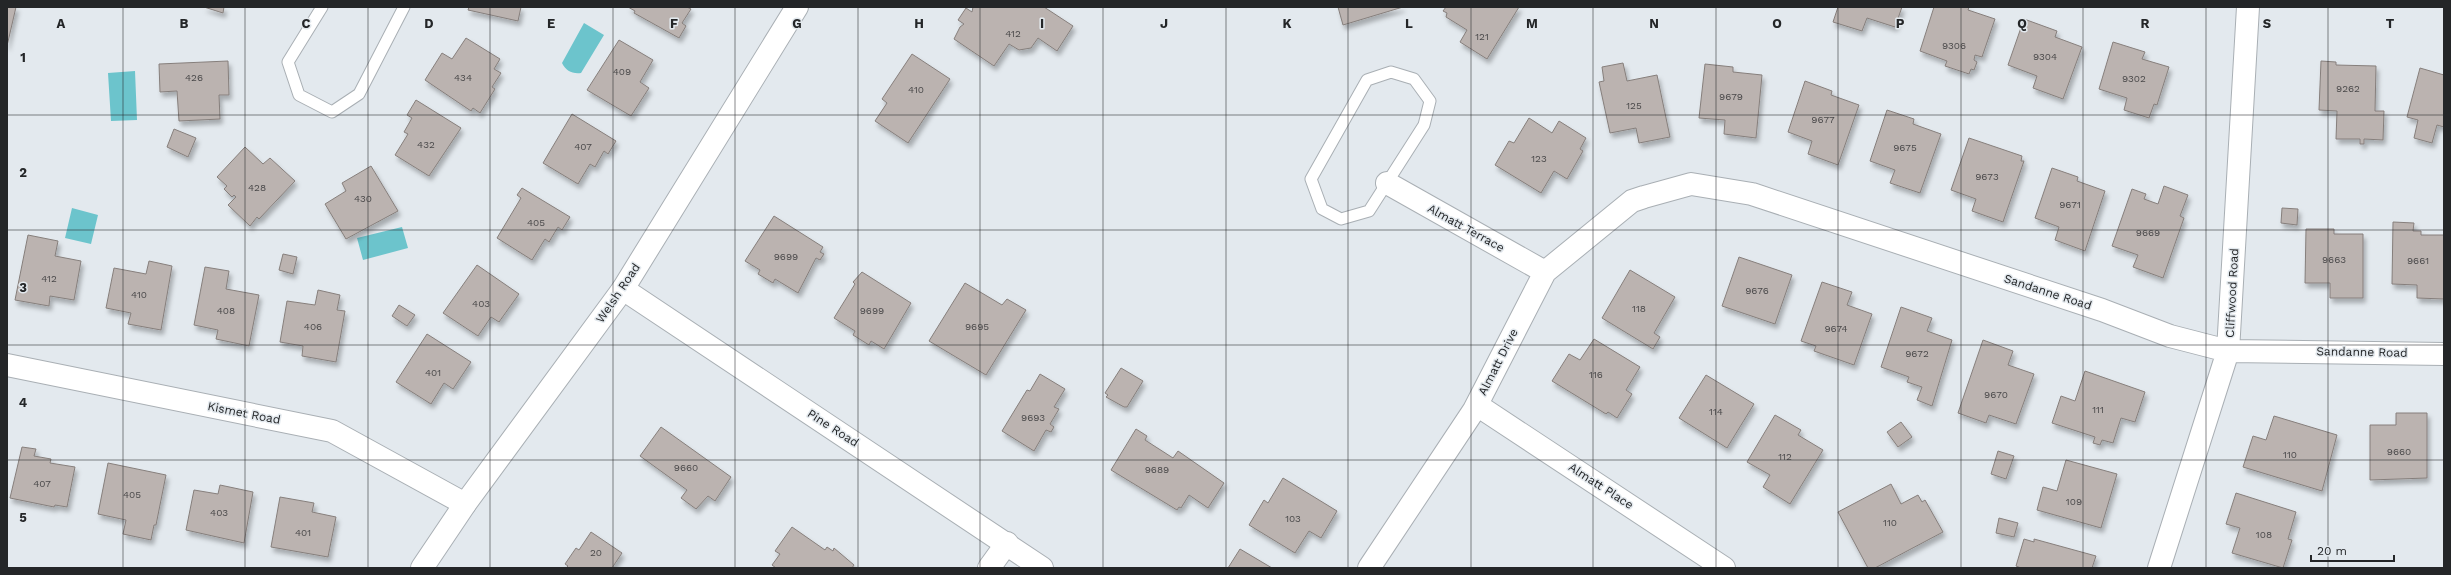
<svg xmlns="http://www.w3.org/2000/svg" width="2451" height="575" font-family="'Work Sans',sans-serif">
<defs>
<filter id="shadow"><feDropShadow dx="2.5" dy="4.5" stdDeviation="2" flood-color="#0004"/></filter>
</defs>
<rect width="100%" height="100%" fill="#e3e9ee"/>
<path fill="#6cc4cc" d="M584,23L604,35L581,73C572,74 566,71 562,63Z
M135,71L137,120L111,121L108,73Z
M72,208L98,215L91,244L65,238Z
M402,227L408,248L363,260L357,238Z"/>
<path fill="#bbb3b0" stroke="#867f7c" filter="url(#shadow)" d="M7,7H16L7,46Z
M204,7H224L223,13Z
M469,7H521L518,21L468,10Z
M628,7H687L691,9L682,23L686,26L679,38L634,13L635,11Z
M973,7H1044L1073,26L1057,51L1038,38L1031,48L1019,50L1009,44L994,66L954,39L960,27L964,24L958,20L966,8L972,12Z
M1338,7H1403L1343,25Z
M1446,7H1519L1487,59L1460,42L1467,30L1446,17L1447,13L1443,11Z
M1838,7H1902L1895,27L1867,18L1862,31L1833,22Z
M1934,7H1969L1968,10L1995,19L1982,57L1975,55L1974,60L1977,62L1974,70L1971,69L1969,74L1945,66L1947,61L1920,51Z
M2024,19L2057,31L2055,37L2082,47L2063,99L2033,88L2037,76L2008,65Z
M466,38L500,59L494,69L501,73L492,87L495,89L480,113L473,108L471,111L425,80L442,53L452,59Z
M619,40L653,60L640,82L649,88L631,116L587,90Z
M2113,42L2145,52L2142,59L2169,67L2157,105L2154,104L2149,118L2124,110L2127,98L2099,89Z
M912,54L950,79L908,143L875,121L887,103L882,99Z
M228,61L229,95H219L220,119L179,121L177,91L160,92L159,64Z
M2321,61L2336,62V65L2376,66L2375,111H2384L2383,140L2364,139V144H2360V139H2336L2337,111L2319,110Z
M1623,63L1627,81L1657,75L1670,137L1639,143L1636,128L1610,133L1599,82L1604,81L1602,67Z
M1705,64L1733,67V72L1762,75L1756,138L1724,134L1725,120L1699,118Z
M2420,68L2444,75V127L2437,125L2432,143L2414,138L2418,120L2407,117Z
M1805,81L1832,91L1831,95L1859,105L1838,165L1808,154L1812,141L1788,132Z
M416,100L461,128L429,176L395,155L408,134L404,132L412,118L407,115Z
M1887,110L1914,119L1913,124L1941,134L1920,193L1890,183L1895,170L1870,161Z
M572,114L616,141L608,154L604,151L595,167L590,164L578,184L543,163Z
M1529,118L1552,133L1559,121L1586,138L1580,149L1583,151L1567,179L1554,171L1541,193L1495,165L1509,141L1514,143Z
M174,129L196,138L188,157L167,147Z
M1969,138L2022,156L2021,161H2024L2003,222L1972,211L1976,199L1951,190Z
M245,147L263,164L270,158L295,181L259,219L257,217L250,226L228,205L236,197L234,195L232,197L224,189L227,186L217,177Z
M371,166L398,211L346,239L325,204L346,191L342,183Z
M2052,168L2078,177L2077,181L2105,191L2085,251L2055,240L2059,227L2035,218Z
M2164,186L2188,195L2180,216L2184,218L2163,278L2133,267L2138,255L2112,246L2132,189L2146,194L2144,199L2158,204Z
M522,188L570,217L562,230L558,227L549,242L545,239L532,260L497,238L521,198L517,195Z
M2282,208L2298,209L2297,225L2281,223Z
M774,216L823,247L820,252L824,254L820,260L816,258L798,293L775,279L773,283L758,274L760,270L745,261Z
M2393,222L2414,223L2413,231H2421V235H2444V299L2417,298V285L2392,284Z
M2306,229H2334V234H2363V298H2330V283H2305Z
M28,235L58,241L55,256L81,261L74,300L50,296L49,306L15,300Z
M283,254L297,257L293,274L279,270Z
M1739,257L1792,275L1775,324L1722,306Z
M149,261L172,266L161,330L128,324L131,313L106,308L114,268L146,274Z
M477,265L519,294L499,322L491,317L478,336L443,313Z
M205,267L229,271L226,289L259,295L249,346L216,339L218,330L194,325Z
M1630,270L1675,297L1654,333L1660,337L1653,349L1602,318Z
M862,272L911,303L884,349L871,341L869,345L853,335L855,331L834,318L855,284L853,282Z
M1822,282L1852,292L1847,305L1872,314L1854,365L1814,351L1816,346L1801,341Z
M965,283L1002,305L1007,299L1026,310L986,375L929,341Z
M318,290L340,295L337,310L345,311L336,362L302,356L303,346L280,342L287,301L315,305Z
M399,305L415,315L407,326L392,316Z
M1901,307L1932,318L1927,331L1952,340L1932,406L1917,400L1922,387L1907,382L1909,377L1881,367Z
M427,334L471,362L453,389L444,383L431,404L396,382Z
M1594,339L1640,367L1626,390L1632,394L1617,418L1608,412L1606,414L1552,381L1569,354L1580,360Z
M1983,340L2013,351L2008,365L2034,374L2016,424L1989,415L1986,423L1958,413Z
M1121,368L1143,381L1127,407H1124L1106,397L1108,395L1105,393Z
M2085,371L2145,392L2135,422L2121,418L2113,443L2102,440L2100,445L2093,443L2095,437L2052,423L2061,396L2075,401Z
M1040,374L1065,389L1054,407L1059,409L1050,424L1054,427L1051,432L1046,430L1034,451L1002,431L1027,390L1030,391Z
M1706,375L1754,404L1727,448L1679,418Z
M2396,413H2427V478L2370,480V425H2396Z
M1775,415L1801,430L1798,435L1823,450L1790,504L1763,487L1770,475L1747,462Z
M2274,416L2337,435L2322,491L2243,467L2253,436L2266,440Z
M1901,422L1912,437L1898,447L1887,432Z
M661,427L731,477L715,501L708,496L696,509L681,498L687,490L640,456Z
M1136,429L1147,436L1145,440L1173,458L1178,451L1224,483L1208,508L1189,495L1181,508L1179,507L1177,510L1111,470Z
M22,447L36,449L34,456L51,459L50,463L75,467L67,507L55,505L54,507L10,498Z
M1998,451L2014,456L2006,479L1991,474Z
M2066,460L2117,474L2101,528L2037,510L2043,487L2057,491Z
M108,463L166,475L156,525H154L151,540L123,534L126,520L98,514Z
M1283,478L1337,511L1321,538L1309,531L1295,553L1249,525L1264,500L1268,503Z
M1891,484L1901,504L1918,495L1922,502L1925,500L1943,532L1875,568H1868L1838,512Z
M220,485L253,492L244,543L186,530L194,490L218,494Z
M2236,493L2296,512L2288,539L2292,540L2283,568L2232,553L2240,528L2226,524Z
M280,497L314,503L312,512L336,517L328,557L271,547Z
M1999,518L2018,523L2014,537L1996,533Z
M792,527L825,550L827,547L833,551L834,548L854,565L852,568H776L772,565L780,554L775,551Z
M591,532L622,553L612,568H566L568,566L565,564L576,548L579,550Z
M2024,539L2034,542V539L2096,556L2092,568H2021L2016,566Z
M1240,549L1272,568H1228Z"/>
<g fill="none" stroke-linecap="round" stroke-linejoin="round">
<g stroke="#a9afb4" stroke-width="13">
<path id="service" d="M322,7L288,62L299,95L332,112L359,94L404,7
M1391,72L1414,79L1430,101L1424,125L1369,211L1341,219L1322,209L1311,179L1367,80Z"/>
</g>
<g stroke="#a9afb4" stroke-width="24">
<path id="minor" d="M1387,183L1545,272
M7,365L332,431L465,504
M1477,405L1724,568
M989,568L1007,543
M1369,568L1474,410L1545,272L1632,201L1644,197L1691,184L1752,194L2102,310L2170,336L2228,351L2444,354
M2159,568L2228,351L2248,7"/>
</g>
<g stroke="#a9afb4" stroke-width="24">
<path id="tertiary" d="M623,289L1042,568"/>
</g>
<g stroke="#a9afb4" stroke-width="24">
<path id="secondary" d="M422,568L465,504L623,289L797,7"/>
</g>
<use href="#service" stroke="#fff" stroke-width="11"/>
<use href="#minor" stroke="#fff" stroke-width="22"/>
<use href="#tertiary" stroke="#fff" stroke-width="22"/>
<use href="#secondary" stroke="#fff" stroke-width="22"/>
</g>
<path fill="none" stroke="#242628" stroke-width="1" stroke-opacity="0.55" d="M123,7V568M245,7V568M368,7V568M490,7V568M613,7V568M735,7V568M858,7V568M980,7V568M1103,7V568M1226,7V568M1348,7V568M1471,7V568M1593,7V568M1716,7V568M1838,7V568M1961,7V568M2083,7V568M2206,7V568M2328,7V568M7,115H2444M7,230H2444M7,345H2444M7,460H2444"/>
<g text-anchor="middle" stroke-width="3" stroke-linejoin="round" paint-order="stroke">
<g font-size="10" fill="#4a494a">
<text x="1013" y="37">412</text>
<text x="1482" y="40">121</text>
<text x="1954" y="49">9306</text>
<text x="2045" y="60">9304</text>
<text x="622" y="75">409</text>
<text x="194" y="81">426</text>
<text x="463" y="81">434</text>
<text x="2134" y="82">9302</text>
<text x="2348" y="92">9262</text>
<text x="916" y="93">410</text>
<text x="1731" y="100">9679</text>
<text x="1634" y="109">125</text>
<text x="1823" y="123">9677</text>
<text x="426" y="148">432</text>
<text x="583" y="150">407</text>
<text x="1905" y="151">9675</text>
<text x="1539" y="162">123</text>
<text x="1987" y="180">9673</text>
<text x="257" y="191">428</text>
<text x="363" y="202">430</text>
<text x="2070" y="208">9671</text>
<text x="536" y="226">405</text>
<text x="2148" y="236">9669</text>
<text x="786" y="260">9699</text>
<text x="2334" y="263">9663</text>
<text x="2418" y="264">9661</text>
<text x="49" y="282">412</text>
<text x="1757" y="294">9676</text>
<text x="139" y="298">410</text>
<text x="481" y="307">403</text>
<text x="1639" y="312">118</text>
<text x="226" y="314">408</text>
<text x="872" y="314">9699</text>
<text x="313" y="330">406</text>
<text x="977" y="330">9695</text>
<text x="1836" y="332">9674</text>
<text x="1917" y="357">9672</text>
<text x="433" y="376">401</text>
<text x="1596" y="378">116</text>
<text x="1996" y="398">9670</text>
<text x="2098" y="413">111</text>
<text x="1716" y="415">114</text>
<text x="1033" y="421">9693</text>
<text x="2399" y="455">9660</text>
<text x="2290" y="458">110</text>
<text x="1785" y="460">112</text>
<text x="686" y="471">9660</text>
<text x="1157" y="473">9689</text>
<text x="42" y="487">407</text>
<text x="132" y="498">405</text>
<text x="2074" y="505">109</text>
<text x="219" y="516">403</text>
<text x="1293" y="522">103</text>
<text x="1890" y="526">110</text>
<text x="303" y="536">401</text>
<text x="2264" y="538">108</text>
<text x="596" y="556">20</text>
</g>
<g font-size="12" fill="#242628" stroke="#e3e9ee">
<text transform="translate(1466 228) rotate(29)" y="4">Almatt Terrace</text>
<text transform="translate(2048 292) rotate(18)" y="4">Sandanne Road</text>
<text transform="translate(618 293) rotate(-56)" y="4">Welsh Road</text>
<text transform="translate(2232 293) rotate(-87)" y="4">Cliffwood Road</text>
<text transform="translate(2362 352) rotate(1)" y="4">Sandanne Road</text>
<text transform="translate(1498 362) rotate(-63)" y="4">Almatt Drive</text>
<text transform="translate(244 413) rotate(11)" y="4">Kismet Road</text>
<text transform="translate(833 428) rotate(33)" y="4">Pine Road</text>
<text transform="translate(1601 486) rotate(33)" y="4">Almatt Place</text>
</g>
</g>
<g font-size="13" text-anchor="middle" font-weight="bold" fill="#242628" stroke="#e3e9ee" stroke-width="3" stroke-linejoin="round" paint-order="stroke">
<text x="61" y="28">A</text>
<text x="184" y="28">B</text>
<text x="306" y="28">C</text>
<text x="429" y="28">D</text>
<text x="551" y="28">E</text>
<text x="674" y="28">F</text>
<text x="797" y="28">G</text>
<text x="919" y="28">H</text>
<text x="1042" y="28">I</text>
<text x="1164" y="28">J</text>
<text x="1287" y="28">K</text>
<text x="1409" y="28">L</text>
<text x="1532" y="28">M</text>
<text x="1654" y="28">N</text>
<text x="1777" y="28">O</text>
<text x="1900" y="28">P</text>
<text x="2022" y="28">Q</text>
<text x="2145" y="28">R</text>
<text x="2267" y="28">S</text>
<text x="2390" y="28">T</text>
<text x="23" y="62">1</text>
<text x="23" y="177">2</text>
<text x="23" y="292">3</text>
<text x="23" y="407">4</text>
<text x="23" y="522">5</text>
</g>
<rect width="2451" height="575" fill="none" stroke="#242628" stroke-width="16"/>
<path d="M2311 555v6h83v-6" fill="none" stroke="#242628" stroke-width="2"/>
<text x="2317" y="555" font-size="12" fill="#242628" stroke="#e3e9ee" stroke-width="3" paint-order="stroke">20 m</text>
</svg>
